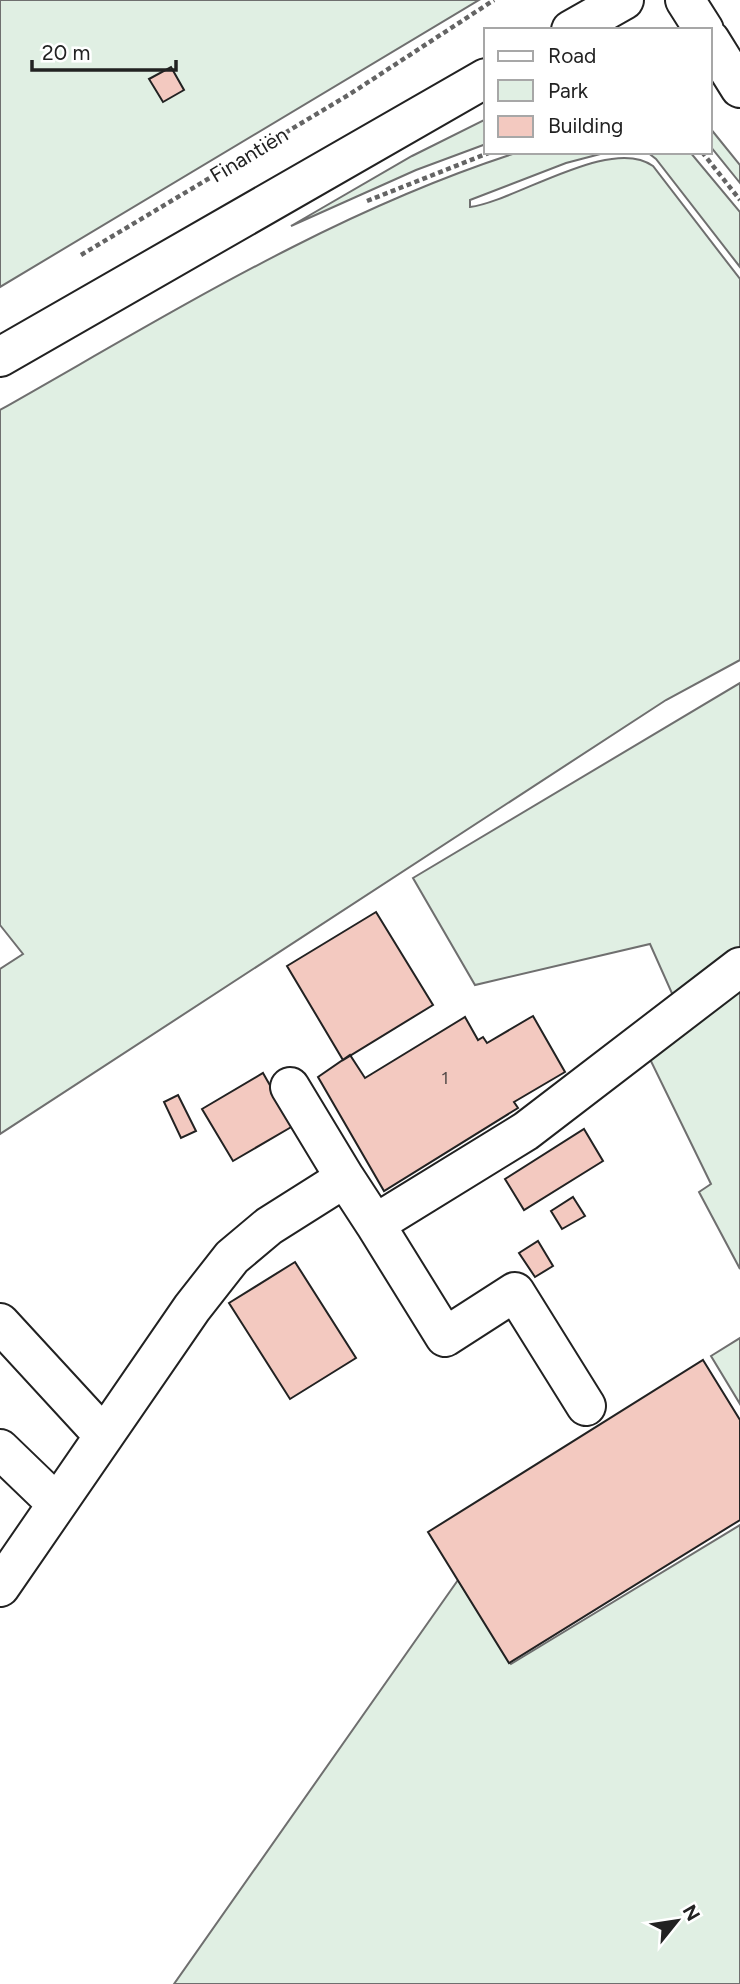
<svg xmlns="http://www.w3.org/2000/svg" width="740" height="1984" font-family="Figtree,sans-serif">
<rect width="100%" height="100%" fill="#fff"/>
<path fill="#e0efe3" stroke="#6f6f6f" stroke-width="2" d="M0,0H479L0,287Z
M486,119V144L416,170L291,226L412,156Z
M710,128L740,165V183L710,146Z
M519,152H608L566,163L470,200V207C514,202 611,135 653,166L740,279V660L666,700L0,1134V969L23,954L0,925V410C168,315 334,211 519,152Z
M647,152H690L740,212V267L656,159Z
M740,683V1269L699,1192L711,1184L646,1051L683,1018L650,944L475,985L413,878Z
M740,1338V1404L711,1356Z
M740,1525V1984H174L458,1580L511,1664Z"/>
<path fill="#f3c9c0" stroke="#222" stroke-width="2" d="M171,67L184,90L163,102L149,79Z
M376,912L433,1005L343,1060L287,966Z
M533,1016L565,1072L514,1102L518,1108L384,1191L318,1077L350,1055L365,1078L465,1017L478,1040L483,1037L487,1043Z
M263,1073L293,1126L233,1161L202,1109Z
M178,1095L196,1131L181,1138L164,1102Z
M584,1129L603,1161L524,1210L505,1179Z
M573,1197L585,1216L562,1229L551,1211Z
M538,1241L553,1266L535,1277L519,1253Z
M295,1262L356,1358L290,1399L229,1303Z
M703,1360L740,1420V1520L509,1663L428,1532Z"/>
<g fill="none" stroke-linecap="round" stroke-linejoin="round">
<g stroke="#222" stroke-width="42">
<path id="minor" d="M685,0L704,30
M571,30L624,0
M710,40L740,88
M0,357L486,78
M290,1087L345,1178
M375,1224L445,1337L515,1292L586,1406
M0,1323L104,1436
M0,1449L57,1504
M0,1587L192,1308L232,1257L269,1226L345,1178L375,1224L526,1131L740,967"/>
</g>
<path stroke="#646464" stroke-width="4.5" stroke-dasharray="5 3.5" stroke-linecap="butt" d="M702,152L740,200
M367,201L491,152
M81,255L350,94L494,0"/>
<use href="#minor" stroke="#fff" stroke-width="38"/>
</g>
<g text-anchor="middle" stroke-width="5" stroke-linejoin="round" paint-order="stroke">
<g font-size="18" fill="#564c4a">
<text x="445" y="1084">1</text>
</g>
<g font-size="21" fill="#222" stroke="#fff">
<text transform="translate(249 155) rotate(-31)" y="7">Finantiën</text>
</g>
</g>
<rect x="484" y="28" width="228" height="126" fill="#ffffff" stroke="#a7a7a7" stroke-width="2"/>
<rect x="498" y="51" width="35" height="10" fill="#ffffff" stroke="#a7a7a7" stroke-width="2"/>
<text x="548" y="63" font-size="21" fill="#222222">Road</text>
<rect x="498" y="80" width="35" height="21" fill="#e0efe3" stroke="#a7a7a7" stroke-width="2"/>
<text x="548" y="98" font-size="21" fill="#222222">Park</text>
<rect x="498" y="116" width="35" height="21" fill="#f3c9c0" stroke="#a7a7a7" stroke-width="2"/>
<text x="548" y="133" font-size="21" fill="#222222">Building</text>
<g transform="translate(677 1921) rotate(60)" stroke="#ffffff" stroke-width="5" paint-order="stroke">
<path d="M0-5L12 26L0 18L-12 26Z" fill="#222222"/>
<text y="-10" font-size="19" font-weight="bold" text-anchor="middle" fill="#222222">N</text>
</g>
<path d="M32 60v10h144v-10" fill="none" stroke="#222222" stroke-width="3.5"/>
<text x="42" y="60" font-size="21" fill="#222222" stroke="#ffffff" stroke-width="5" paint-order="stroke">20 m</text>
</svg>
